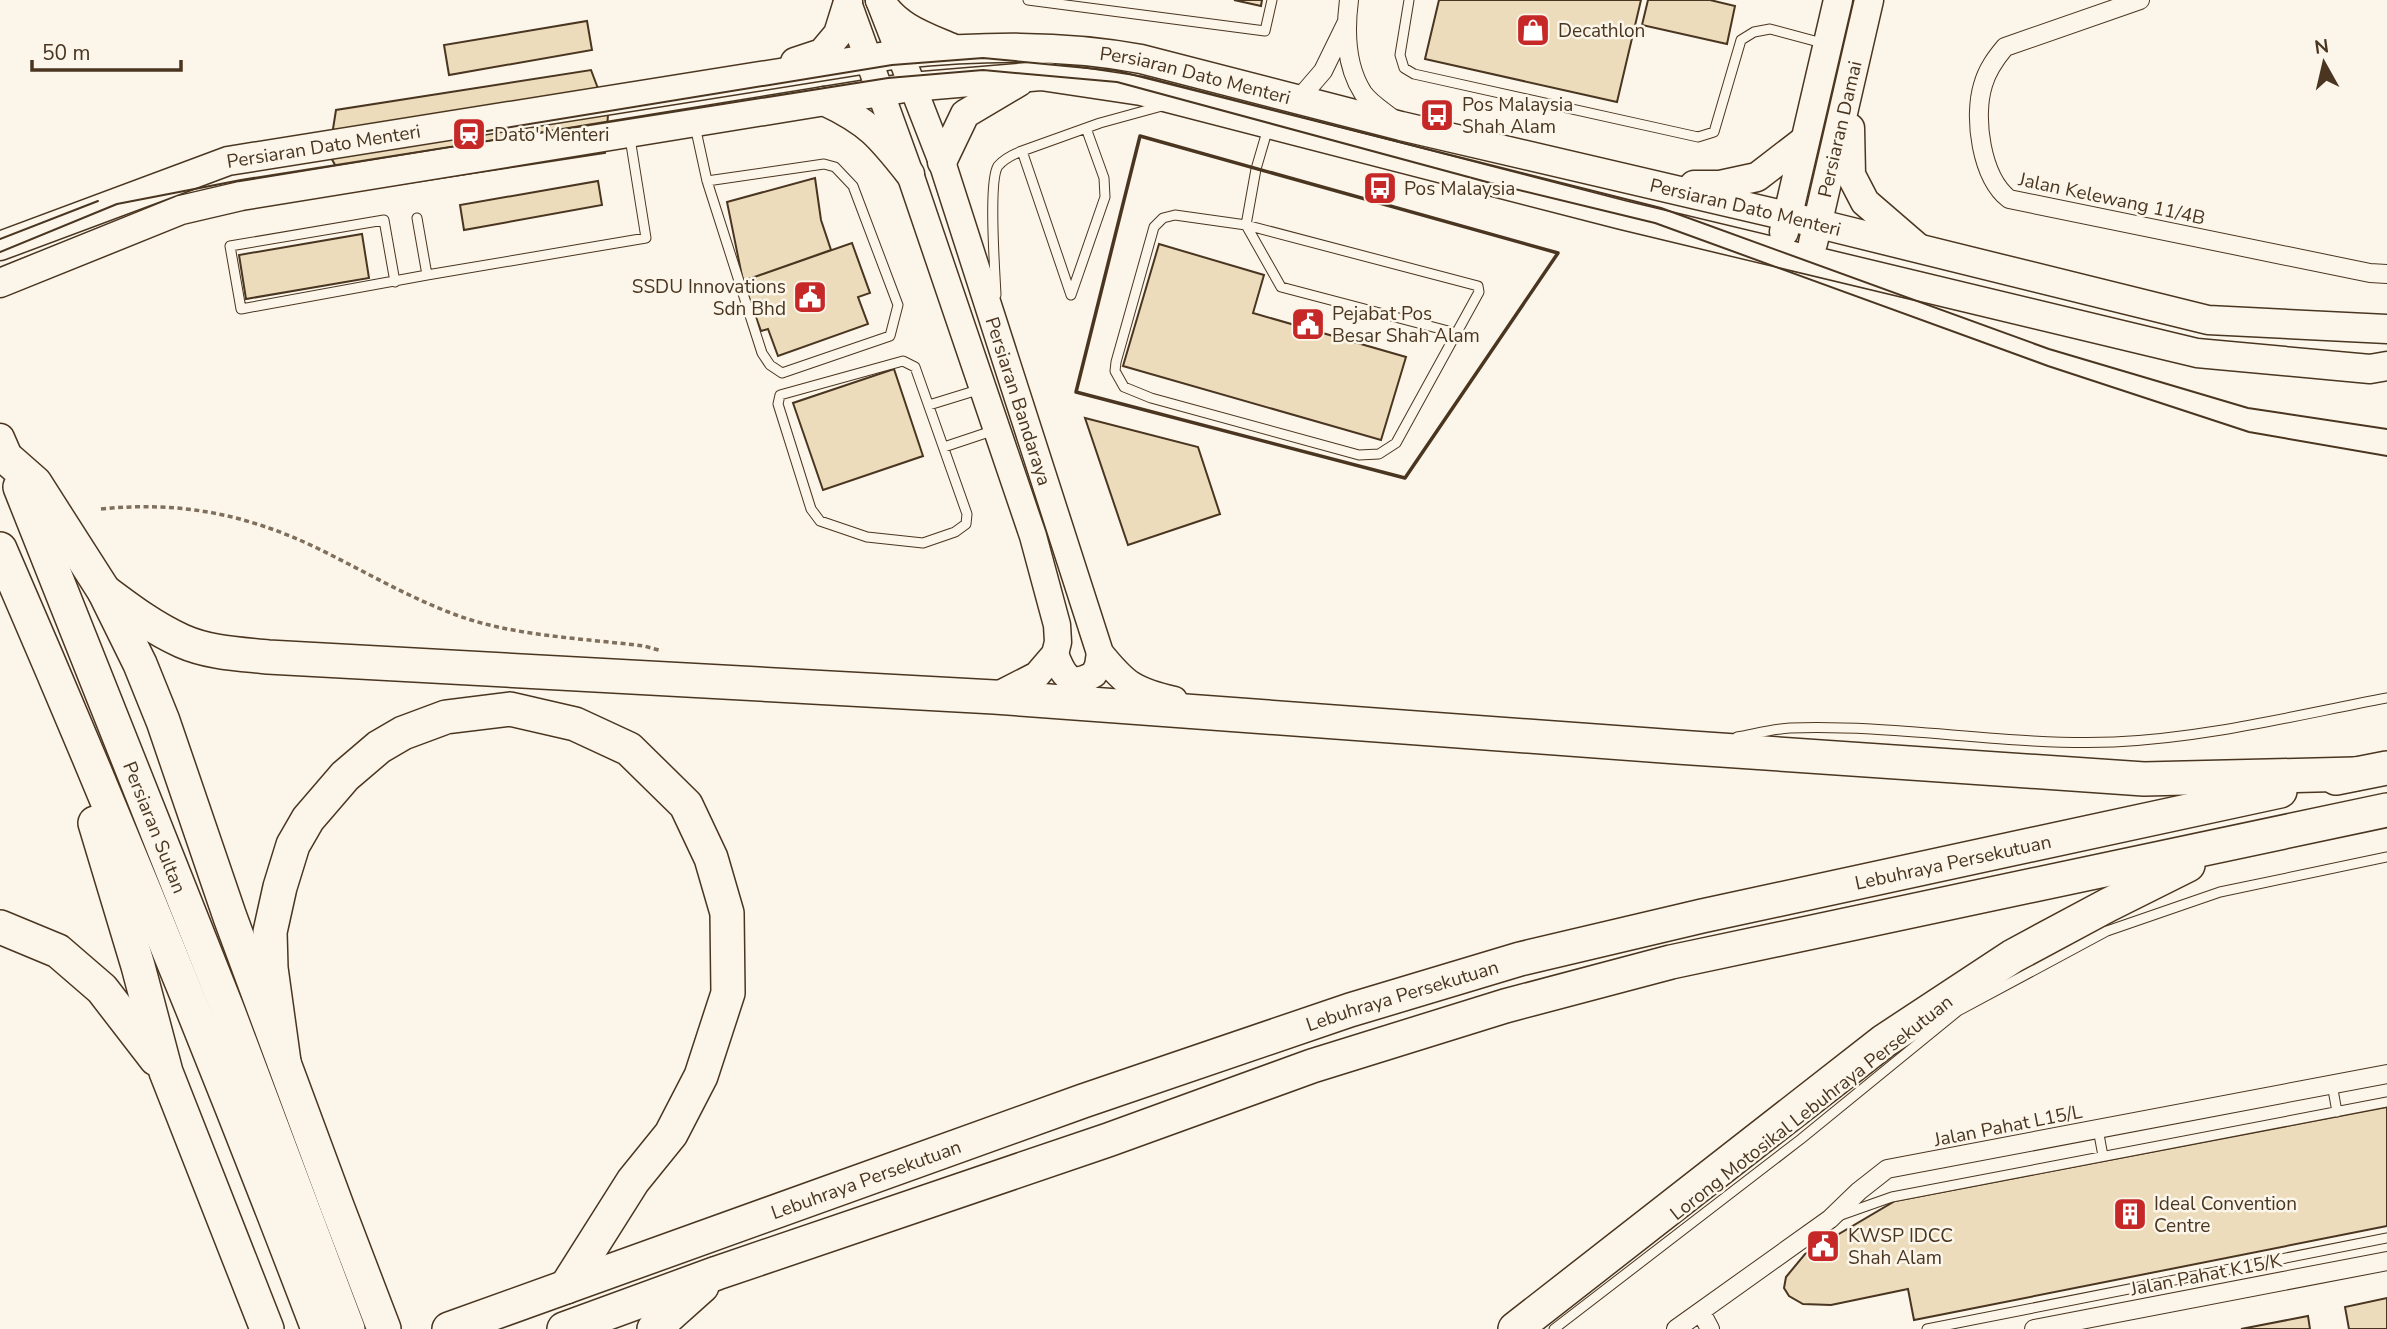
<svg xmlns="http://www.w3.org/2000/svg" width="2387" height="1329" font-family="'Nunito Sans',sans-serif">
<rect width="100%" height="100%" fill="#fbf6e9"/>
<path fill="#ecdcbc" stroke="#4a3520" stroke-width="2" d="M1234,0H1262L1261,6Z
M1439,0H1641L1617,102L1425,59Z
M1648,0H1710L1735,6L1727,44L1642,25Z
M587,21L592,50L449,75L444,45Z
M591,70L608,115L605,153L350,192L329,154L336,110Z
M815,178L821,220L831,250L743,281L727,202Z
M598,181L602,205L464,230L460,205Z
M362,234L369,278L246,299L239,255Z
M852,243L870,293L858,297L868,324L778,356L768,329L761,331L743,281Z
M1159,244L1264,275L1253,313L1406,357L1381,440L1123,366Z
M894,369L923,456L823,490L793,403Z
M1085,418L1198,447L1220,514L1128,545Z
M2387,1107V1226L1914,1320L1908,1289L1831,1305L1803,1304L1789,1296L1784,1288L1786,1277L1805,1254L1895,1201Z
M2387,1298V1329H2349L2345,1307Z
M2308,1316L2310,1329H2241Z"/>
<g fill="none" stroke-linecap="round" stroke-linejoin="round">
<g stroke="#4a3520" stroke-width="11">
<path id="lane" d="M1028,0L1265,31L1272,0
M1409,0L1400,55L1404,68L1414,74L1698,137L1714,132L1741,40L1754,32L1770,29L1826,44
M695,126L707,181L762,353L770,365L782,373L890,336L898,305L853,186L835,167L824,164L707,181
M1268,128L1256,169L1246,225L1281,287L1456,333
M1022,151L1071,295
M1175,215L1246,225L1478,286L1479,292L1396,443L1379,454L1359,455L1151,398L1124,387L1115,371L1116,362L1154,227L1163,218Z
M417,218L427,275L646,238L630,138
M395,282L384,220L230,246L241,309L427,275
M996,295C995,272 988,181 998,166C1004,159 1014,154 1022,151L1100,123L1162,106
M1071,295L1105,197L1104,178L1086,128
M903,361L915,367L967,514L966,524L955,532L923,543L867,537L820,521L811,509L778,404L780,395Z
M929,405L981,389
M944,447L995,430
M1737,737C1754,734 1773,729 1790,728C1898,724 2006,746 2114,742C2206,738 2297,715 2387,698
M2332,1084L2337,1112
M2098,1129L2103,1156
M1841,1215L1892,1197L2387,1102
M1554,1329L1801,1139L1958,1011L2107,931L2220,892L2387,857
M1927,1329L2387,1238"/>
</g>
<g stroke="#4a3520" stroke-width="20">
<path id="street" d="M1349,0C1345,31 1345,65 1363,93C1370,103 1383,111 1393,119
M2140,0L2005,47C1995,59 1987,70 1983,85C1973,117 1981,177 2009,199L2370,273L2387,274
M1298,100L1323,71L1346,24
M1701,1312L1710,1329
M1676,1329L1830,1219L1859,1191L1887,1169L2387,1074
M2034,1329L2387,1261"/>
</g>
<g stroke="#4a3520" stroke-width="29">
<g id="secondary">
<path d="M847,0L910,174L1033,536L1057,625L1058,642L1055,654L1037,675L994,697"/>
<path id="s1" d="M879,0L942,162L1100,653C1125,684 1134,691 1174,700"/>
<path d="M1055,654C1063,675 1070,689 1094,674L1098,666L1100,653"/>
</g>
</g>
<g stroke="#4a3520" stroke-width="31">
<g id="primary">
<path d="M880,0C896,27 924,36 952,48"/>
<path d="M795,62L822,53L838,34L848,2"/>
<path d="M824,101C869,122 880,136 910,174"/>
<path d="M1850,128L1851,175L1865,202L1916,246"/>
<path d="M942,162L965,114L1019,82"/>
<path d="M1694,185H1720L1757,177L1805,140"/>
<path d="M1784,232L1838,0"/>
<path id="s2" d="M1813,243L1869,0"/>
<path id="s3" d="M0,246L228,161L899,54C980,46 1061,44 1141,59L1401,126L1787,216L2208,320L2387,329"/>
<path d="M0,283L181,210L241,196L911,87L1041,76L1141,91L1622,215L2197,353L2370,369L2387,366"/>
<path d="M0,438L10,461"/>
</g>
</g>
<g stroke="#4a3520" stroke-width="36">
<g id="highway">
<path d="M10,461L35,483L104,591L140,664L163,721L230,917L337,1206L384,1329"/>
<path id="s4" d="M20,487L227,1008L348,1329"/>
<path d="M0,549C112,807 218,1067 318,1329"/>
<path d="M104,591C128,609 153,628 182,641C209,653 239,654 268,657L994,697L1677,747L2144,779L2355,774"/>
<path d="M2336,778L2387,768"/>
<path d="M95,823L138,966L166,1072L267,1329"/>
<path d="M0,927L58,951L102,989L156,1059"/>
<path d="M284,1062L271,968L270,932L280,887L293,845L308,819L345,776L379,747L403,733L446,717L510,709L575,724L629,749L686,805L711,858L727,913L728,993L701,1076L671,1134L633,1181L566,1287"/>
<path id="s5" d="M449,1329L1083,1101L1350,1010L1520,959L1702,916L2280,791"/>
<path d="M564,1329L717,1273L1108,1140L1312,1066L1505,1006L1671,962L2387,810"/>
<path d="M654,1329L702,1286"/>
<path d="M1515,1329L1884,1041L2013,956L2108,905L2188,865"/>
</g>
</g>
<path stroke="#7f6f5c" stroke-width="3.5" stroke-dasharray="5 3.5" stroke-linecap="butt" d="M101,509C180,501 246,514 317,548C362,570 404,595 451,613C509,636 581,638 644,646L662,651"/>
<use href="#lane" stroke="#fbf6e9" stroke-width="9"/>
<use href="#street" stroke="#fbf6e9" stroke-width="18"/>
<use href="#secondary" stroke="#fbf6e9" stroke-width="26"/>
<use href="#primary" stroke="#fbf6e9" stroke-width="28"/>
<use href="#highway" stroke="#fbf6e9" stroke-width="33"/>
<path stroke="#4a3520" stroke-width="2" d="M487,131L892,65L983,58L1118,71L1661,208L2049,349L2248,408L2387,429
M0,239L98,201
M0,252L117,204L241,180L888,78L983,70L1117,82L1498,185L1655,223L2048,366L2249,432L2387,456"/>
<path stroke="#4a3520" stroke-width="3.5" d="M1140,136L1558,253L1405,478L1076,392Z"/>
</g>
<defs>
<g id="shop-square" transform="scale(1.75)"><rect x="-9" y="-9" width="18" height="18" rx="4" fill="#c62828" stroke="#fbf6e9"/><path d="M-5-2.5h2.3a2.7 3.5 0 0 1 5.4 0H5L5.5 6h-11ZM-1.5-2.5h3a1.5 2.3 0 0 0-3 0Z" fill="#fff"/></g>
<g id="bus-square" transform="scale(1.75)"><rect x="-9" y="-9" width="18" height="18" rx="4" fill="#c62828" stroke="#fbf6e9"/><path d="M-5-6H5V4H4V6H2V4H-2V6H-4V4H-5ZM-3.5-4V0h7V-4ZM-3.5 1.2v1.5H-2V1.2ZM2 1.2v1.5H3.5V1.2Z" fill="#fff"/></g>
<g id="station-square" transform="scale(1.75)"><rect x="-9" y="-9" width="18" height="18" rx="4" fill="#c62828" stroke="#fbf6e9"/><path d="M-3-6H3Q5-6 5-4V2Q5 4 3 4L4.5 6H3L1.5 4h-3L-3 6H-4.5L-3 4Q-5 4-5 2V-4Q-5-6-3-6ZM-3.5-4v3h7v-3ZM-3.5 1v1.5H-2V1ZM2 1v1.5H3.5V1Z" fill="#fff"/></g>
<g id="civic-square" transform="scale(1.75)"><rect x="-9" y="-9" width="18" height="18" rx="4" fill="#c62828" stroke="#fbf6e9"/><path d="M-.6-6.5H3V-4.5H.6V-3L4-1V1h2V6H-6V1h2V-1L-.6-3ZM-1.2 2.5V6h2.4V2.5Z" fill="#fff"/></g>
<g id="building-square" transform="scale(1.75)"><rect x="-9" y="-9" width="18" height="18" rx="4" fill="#c62828" stroke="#fbf6e9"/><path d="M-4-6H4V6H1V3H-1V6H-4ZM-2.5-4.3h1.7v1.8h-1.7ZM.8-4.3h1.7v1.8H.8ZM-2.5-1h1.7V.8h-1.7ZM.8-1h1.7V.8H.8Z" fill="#fff"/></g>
</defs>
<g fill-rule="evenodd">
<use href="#shop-square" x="1533" y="30"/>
<use href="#bus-square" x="1437" y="115"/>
<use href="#station-square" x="469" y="134"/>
<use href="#bus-square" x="1380" y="188"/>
<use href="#civic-square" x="810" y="297"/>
<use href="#civic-square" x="1308" y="324"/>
<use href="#building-square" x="2130" y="1214"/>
<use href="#civic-square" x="1823" y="1246"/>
</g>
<g text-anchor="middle" stroke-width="5" stroke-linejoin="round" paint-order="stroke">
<g font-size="19" fill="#4a3520" stroke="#fbf6e9" text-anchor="start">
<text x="1558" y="37">Decathlon</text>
<text x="1462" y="111">Pos Malaysia<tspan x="1462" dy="22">Shah Alam</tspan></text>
<text x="494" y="141">Dato' Menteri</text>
<text x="1404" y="195">Pos Malaysia</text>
<text x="786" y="293" text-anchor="end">SSDU Innovations<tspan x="786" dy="22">Sdn Bhd</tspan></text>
<text x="1332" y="320">Pejabat Pos<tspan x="1332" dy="22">Besar Shah Alam</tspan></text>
<text x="2154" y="1210">Ideal Convention<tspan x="2154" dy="22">Centre</tspan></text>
<text x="1848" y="1242">KWSP IDCC<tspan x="1848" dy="22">Shah Alam</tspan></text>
</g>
<g font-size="19" fill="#4a3520" stroke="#fbf6e9">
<text dy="7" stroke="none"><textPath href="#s3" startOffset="1222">Persiaran Dato Menteri</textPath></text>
<text dy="7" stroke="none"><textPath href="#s2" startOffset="117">Persiaran Damai</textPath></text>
<text dy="7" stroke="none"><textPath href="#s3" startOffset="340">Persiaran Dato Menteri</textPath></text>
<text transform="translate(2112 198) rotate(12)" y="7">Jalan Kelewang 11/4B</text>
<text dy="7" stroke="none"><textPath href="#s3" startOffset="1788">Persiaran Dato Menteri</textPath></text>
<text dy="7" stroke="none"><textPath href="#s1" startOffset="425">Persiaran Bandaraya</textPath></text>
<text dy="7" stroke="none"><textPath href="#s4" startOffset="366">Persiaran Sultan</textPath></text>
<text dy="7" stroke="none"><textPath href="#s5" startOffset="1577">Lebuhraya Persekutuan</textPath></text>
<text dy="7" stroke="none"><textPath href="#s5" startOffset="1010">Lebuhraya Persekutuan</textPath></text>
<text transform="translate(1811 1107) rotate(-38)" y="7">Lorong Motosikal Lebuhraya Persekutuan</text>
<text transform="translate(2008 1125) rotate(-11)" y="7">Jalan Pahat L15/L</text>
<text dy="7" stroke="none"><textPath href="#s5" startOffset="443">Lebuhraya Persekutuan</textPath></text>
<text transform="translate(2206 1274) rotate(-11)" y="7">Jalan Pahat K15/K</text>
</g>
</g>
<g transform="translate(2324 63) rotate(352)" stroke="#fbf6e9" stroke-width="5" paint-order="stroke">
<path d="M0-5L12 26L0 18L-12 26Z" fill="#4a3520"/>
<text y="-10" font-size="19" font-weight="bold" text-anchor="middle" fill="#4a3520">N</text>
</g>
<path d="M32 60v10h149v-10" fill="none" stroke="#4a3520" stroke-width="3.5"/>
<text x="42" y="60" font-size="21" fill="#4a3520" stroke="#fbf6e9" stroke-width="5" paint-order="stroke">50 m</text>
</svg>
